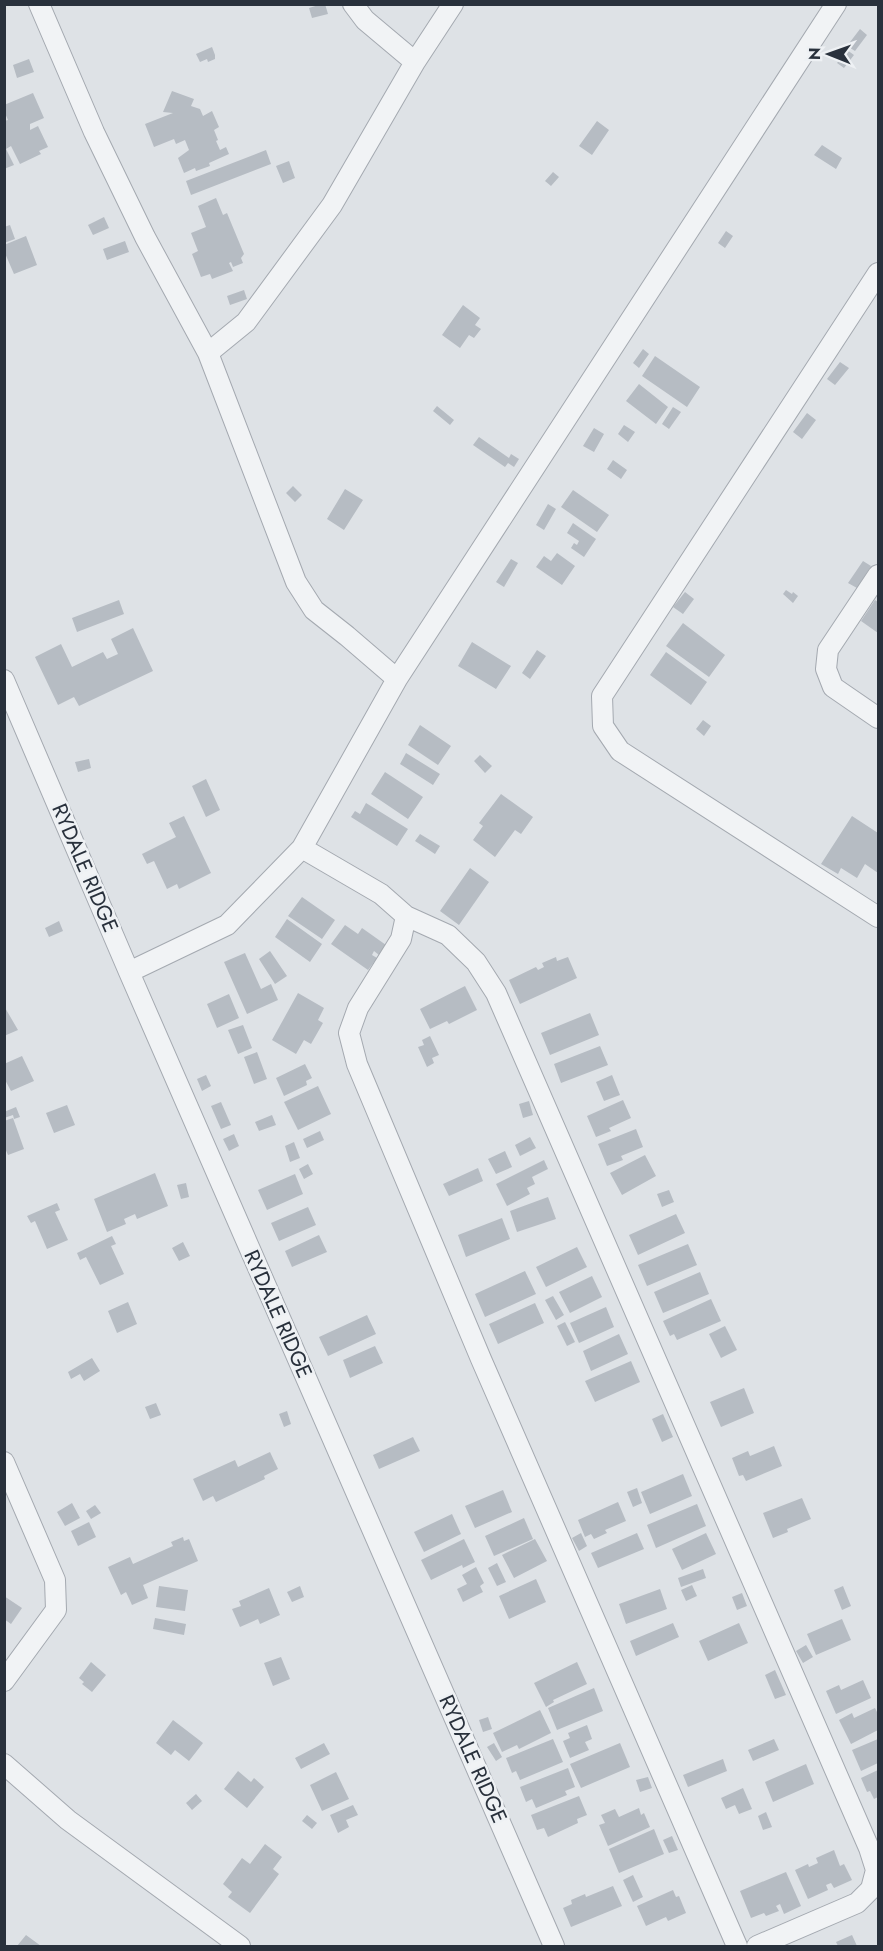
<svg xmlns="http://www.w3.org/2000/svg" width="883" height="1951" font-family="Jost,sans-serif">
<rect width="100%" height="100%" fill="#dee2e6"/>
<path fill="#b6bcc3" d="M322,4H325L328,14L312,18L309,8Z
M860,29L867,35L855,51L847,46Z
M212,47L215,55V59L208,62L207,59L200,62L196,54Z
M847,50L854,55L844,68L837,63Z
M29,59L34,72L17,78L13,65Z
M172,91L194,99L191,106L200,109L203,116L212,111L219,127L214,130L218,140L216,141L220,150L226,147L229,154L209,163L210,166L196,171L195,168L184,173L178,158L189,150L185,140L176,144L174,139L154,147L145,124L173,113L163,112Z
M33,93L44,118L30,124V130L38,126L48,147L39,151L41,154L20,164L11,146L6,149L14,165L4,169V121L8,120L4,111V105Z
M597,121L609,130L592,155L579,146Z
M822,145L842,158L836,169L814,155Z
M266,150L271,164L191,195L186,181Z
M289,161L295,178L283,183L276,166Z
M553,172L559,177L551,186L545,181Z
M216,198L223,215L227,213L244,254L241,258L243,263L233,267L231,262L229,263L233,271L212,279L210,274L201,277L192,254L198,251L191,233L206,227L198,206Z
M104,217L109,228L93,235L88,225Z
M10,225L15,239L4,243V227Z
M726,231L733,236L725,248L718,243Z
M26,236L37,265L14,274L4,251V245Z
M125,241L129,252L107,260L103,249Z
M244,290L247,299L230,305L227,296Z
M463,305L480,318L475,325L481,329L474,338L469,335L460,348L442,335Z
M643,349L649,354L639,368L633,363Z
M655,356L700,387L687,407L642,376Z
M840,362L849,368L835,385L827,379Z
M639,384L668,407L656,424L626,401Z
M437,406L454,420L450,425L433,411Z
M673,407L681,412L669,429L662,424Z
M807,413L816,420L802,439L793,432Z
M624,425L635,432L628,442L618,434Z
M594,428L604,434L594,452L583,446Z
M479,437L509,458L511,454L519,459L514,467L508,463L505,467L473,445Z
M613,460L627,470L621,479L607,469Z
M293,486L302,495L295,502L286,493Z
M345,489L363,500L344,530L327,519Z
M573,490L609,515L597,532L561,507Z
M548,504L556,509L544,530L536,525Z
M573,523L596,539L584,557L571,548L574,543L577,545L579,541L567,533Z
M557,553L575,566L562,585L536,567L544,556L551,561Z
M511,559L518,563L504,587L496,582Z
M863,561L871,566L857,588L848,583Z
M786,590L792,594L793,592L798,596L793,603L783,594Z
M685,592L694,599L683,614L673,607Z
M119,600L124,614L77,632L72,618Z
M875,600L878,602V633L861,621Z
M683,623L725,655L709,677L666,646Z
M133,628L153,671L79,706L74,697L58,705L35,657L61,644L72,667L103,652L107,659L118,654L111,639Z
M472,642L511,666L496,689L458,666Z
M537,650L546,656L530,679L522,673Z
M666,652L707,682L691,705L650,675Z
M703,720L711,726L704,736L696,729Z
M420,725L451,746L438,765L408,745Z
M406,753L440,774L433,785L400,764Z
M480,755L492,766L485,773L474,761Z
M89,759L91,768L78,772L75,762Z
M385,772L423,797L408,819L371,794Z
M206,779L220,810L206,817L192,786Z
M501,794L533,817L521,834L515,830L495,857L473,840L483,826L479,823Z
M366,803L408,829L397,846L351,817L355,811L360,814Z
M184,816L211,873L179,889L177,884L167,889L154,861L147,864L142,854L176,837L169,823Z
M852,816L878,833V873L865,864L857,878L841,868L838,874L821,864Z
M420,834L440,846L435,854L415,841Z
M470,868L489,882L459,925L440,911Z
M302,897L335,920L322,939L288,916Z
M287,919L322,944L310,962L275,937Z
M59,921L63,931L49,937L45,928Z
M345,925L358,934L362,928L386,945L379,955L374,951L372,955L377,958L368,970L331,944Z
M270,951L287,976L275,984L259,959Z
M245,953L261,989L271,984L278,1000L247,1014L224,962Z
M556,957L557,961L568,957L577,978L520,1004L509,980L536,967L538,970L544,967L542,963Z
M465,986L477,1010L449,1024L447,1021L430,1029L420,1009Z
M298,993L324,1008L318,1020L323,1023L311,1044L304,1040L296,1054L272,1040Z
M229,994L239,1018L217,1028L207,1004Z
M4,1006L18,1030L4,1036Z
M590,1013L599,1035L550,1055L541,1033Z
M243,1025L252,1048L238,1054L228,1030Z
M430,1036L439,1055L432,1058L434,1063L427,1067L418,1047L424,1045L422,1040Z
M600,1046L608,1065L561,1083L554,1064Z
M257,1052L267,1079L254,1084L244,1057Z
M22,1056L34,1081L11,1091L4,1078V1064Z
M305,1064L312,1078L306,1081L307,1085L284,1096L276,1078Z
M206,1075L211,1086L202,1091L197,1079Z
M612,1075L620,1095L604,1101L596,1082Z
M318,1086L331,1114L298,1130L284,1102Z
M623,1100L631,1118L609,1128L611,1131L596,1137L587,1116Z
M529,1101L533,1115L523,1118L519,1104Z
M221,1102L231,1125L221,1129L211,1106Z
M67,1105L75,1125L54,1133L46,1113Z
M16,1107L20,1117L14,1119L13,1115L4,1118V1112Z
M272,1115L276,1125L259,1131L255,1122Z
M13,1118L24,1149L8,1155L4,1146V1121Z
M636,1129L643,1147L621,1156L623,1160L607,1166L598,1144Z
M320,1131L324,1140L307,1148L303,1139Z
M234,1134L239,1146L229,1151L223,1139Z
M530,1137L536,1148L520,1156L515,1145Z
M294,1142L300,1158L290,1162L285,1146Z
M505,1151L512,1167L496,1174L488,1159Z
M645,1155L656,1176L622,1195L610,1173Z
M544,1160L548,1169L532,1177L535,1184L527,1188L530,1194L507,1206L496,1184Z
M308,1164L313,1174L304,1179L299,1169Z
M478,1168L483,1181L449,1196L443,1184Z
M155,1173L168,1206L137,1219L135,1214L124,1219L126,1224L107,1232L94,1199Z
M295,1174L303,1194L267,1210L258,1190Z
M186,1183L189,1197L181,1199L177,1185Z
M669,1190L674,1202L662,1207L657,1194Z
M548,1197L556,1219L517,1232L510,1211Z
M57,1203L60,1210L55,1212L68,1240L47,1249L35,1221L31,1223L27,1216Z
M308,1207L316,1225L279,1241L271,1223Z
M676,1214L685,1233L638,1255L629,1235Z
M502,1218L510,1239L466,1257L458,1235Z
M319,1235L327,1252L292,1267L285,1251Z
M112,1236L116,1244L111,1246L124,1274L100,1285L86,1257L80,1260L77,1253Z
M183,1242L190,1256L179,1261L172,1248Z
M688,1244L697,1265L647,1286L638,1265Z
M577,1247L587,1267L546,1287L536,1267Z
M525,1271L536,1294L485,1317L475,1294Z
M700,1272L709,1294L663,1313L654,1292Z
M592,1276L602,1297L570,1313L559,1292Z
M553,1296L564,1315L556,1320L545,1300Z
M711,1299L721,1321L677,1340L674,1334L670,1336L663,1321Z
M128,1302L137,1324L117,1333L108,1311Z
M535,1303L544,1323L498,1344L489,1324Z
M606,1307L614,1327L579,1343L570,1323Z
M367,1315L376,1334L328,1356L319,1337Z
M565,1322L575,1342L567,1346L557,1326Z
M725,1326L737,1350L721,1358L709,1334Z
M619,1334L628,1354L591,1371L583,1351Z
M375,1346L383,1363L350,1378L343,1360Z
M92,1358L100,1371L84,1381L80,1374L71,1379L68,1372Z
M631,1361L640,1382L595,1402L585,1381Z
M744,1388L754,1413L721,1427L710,1402Z
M156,1403L161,1415L150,1419L145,1407Z
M287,1411L291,1424L284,1427L279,1414Z
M663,1414L673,1437L662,1442L652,1419Z
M413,1437L420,1451L379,1469L373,1455Z
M774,1446L782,1466L746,1481L743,1475L739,1476L732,1458L748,1451L750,1456Z
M270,1452L278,1469L264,1476L265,1479L216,1502L213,1496L203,1501L193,1479L235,1460L238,1467Z
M683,1474L692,1496L650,1514L641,1492Z
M637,1488L642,1503L633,1507L627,1492Z
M503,1490L512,1512L475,1528L465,1506Z
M802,1498L811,1519L787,1529L788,1532L773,1538L763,1513Z
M618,1502L626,1521L605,1530L607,1533L594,1539L591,1534L585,1537L578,1520Z
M72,1503L80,1518L65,1526L57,1512Z
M697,1504L706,1526L656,1548L647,1525Z
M95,1505L101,1513L91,1519L86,1511Z
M452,1514L461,1534L424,1552L414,1532Z
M524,1518L533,1539L494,1556L485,1536Z
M89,1522L96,1537L78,1546L71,1531Z
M581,1533L587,1546L579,1551L572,1538Z
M637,1533L644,1549L598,1568L591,1553Z
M706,1533L716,1554L682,1570L672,1549Z
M183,1537L184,1541L189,1539L198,1561L143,1585L148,1598L132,1605L126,1592L121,1595L108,1567L130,1557L133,1564L173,1546L171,1542Z
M464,1539L475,1562L463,1568L462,1565L431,1580L421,1560Z
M535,1539L547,1561L514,1578L502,1555Z
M497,1563L506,1582L497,1586L488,1568Z
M476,1567L484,1583L480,1586L483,1592L463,1602L457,1589L467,1584L462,1575Z
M703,1569L706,1578L681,1587L678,1578Z
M536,1579L546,1602L509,1619L499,1596Z
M692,1585L697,1596L686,1601L681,1590Z
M159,1586L188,1590L185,1611L156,1607Z
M300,1586L304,1597L292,1602L287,1592Z
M843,1586L851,1606L842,1610L834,1590Z
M269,1588L280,1615L260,1624L258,1619L240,1627L232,1609L241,1606L239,1601Z
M660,1589L667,1609L626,1624L619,1604Z
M742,1593L747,1606L737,1610L732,1597Z
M4,1596L22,1608L11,1624L4,1619Z
M155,1618L186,1624L184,1635L153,1629Z
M842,1619L851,1640L816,1655L807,1634Z
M673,1623L679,1637L636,1656L630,1641Z
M739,1623L748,1643L708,1661L699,1641Z
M806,1645L813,1657L803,1663L796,1651Z
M281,1657L290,1679L273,1686L264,1663Z
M91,1662L106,1675L92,1692L82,1684L84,1682L79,1678Z
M577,1662L587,1684L553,1700L554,1702L546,1707L534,1683Z
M775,1670L786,1695L775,1699L765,1675Z
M863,1680L871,1698L836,1714L826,1691L839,1685L841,1690Z
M594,1688L603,1711L557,1730L548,1708Z
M875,1708L878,1714V1730L851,1744L839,1720L852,1713L854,1718Z
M540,1710L551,1733L519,1749L517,1745L502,1752L493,1733Z
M488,1717L492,1729L483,1732L479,1720Z
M173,1720L203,1743L189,1761L175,1750L171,1755L156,1743Z
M587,1725L592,1739L585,1742L589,1750L570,1758L563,1741L570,1738L568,1733Z
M553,1739L563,1762L520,1780L516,1771L512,1773L506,1758Z
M774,1739L779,1750L753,1761L748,1750Z
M878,1739V1763L861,1771L852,1750Z
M324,1743L330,1754L301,1769L295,1758Z
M494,1743L502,1757L496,1761L487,1747Z
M620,1743L630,1767L581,1788L570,1764Z
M723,1759L727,1771L688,1787L683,1775Z
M806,1764L814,1784L773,1802L765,1782Z
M568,1768L575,1787L565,1791L567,1795L536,1808L532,1799L526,1802L520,1787Z
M878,1770V1797L874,1799L870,1791L867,1792L861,1778Z
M238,1771L251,1782L254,1778L264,1787L247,1808L224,1789Z
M336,1772L349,1799L322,1811L310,1785Z
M648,1777L652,1788L640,1792L636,1780Z
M743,1788L752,1809L739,1814L735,1805L726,1809L721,1798Z
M196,1794L202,1801L192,1810L186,1803Z
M579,1796L587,1815L577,1819L578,1823L548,1837L544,1828L537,1830L531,1815Z
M353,1805L358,1815L346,1820L349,1827L338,1833L330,1815Z
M639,1808L641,1815L644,1813L650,1827L608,1846L599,1825L605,1823L601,1815L615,1809L619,1817Z
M766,1812L772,1827L763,1830L758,1816Z
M307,1815L317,1823L312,1829L302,1821Z
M654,1829L664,1854L619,1873L609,1849Z
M672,1836L678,1850L669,1853L663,1840Z
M265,1844L282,1857L273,1869L279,1874L250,1913L228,1897L232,1892L223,1884L242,1858L250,1864Z
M834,1850L840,1866L844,1864L852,1880L834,1888L831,1883L826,1885L828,1890L808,1899L795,1870L808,1864L809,1867L818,1863L816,1858Z
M786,1872L801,1906L784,1914L780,1904L776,1906L779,1911L766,1916L764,1913L751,1918L740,1891Z
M633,1875L643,1897L633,1902L623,1880Z
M613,1886L622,1906L571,1927L563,1908L572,1904L571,1900L585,1894L586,1897Z
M673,1890L676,1897L679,1896L686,1913L668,1921L666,1917L646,1926L637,1906Z
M26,1935L41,1946H17Z
M852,1935L857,1946H838L836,1942Z"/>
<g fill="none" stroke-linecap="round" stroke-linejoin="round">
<g stroke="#a4a9b0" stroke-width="22">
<path id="street" d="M39,4L94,132L145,237L208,353L296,582L314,610L347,636L397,679
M353,4L365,20L415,62
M878,273L602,696L603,726L620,751L878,917
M208,353L246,322L332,205L415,62L453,4
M878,575L828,650L826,669L833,687L878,718
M4,680L129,972L554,1946
M302,848L381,894L406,916L448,935L476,962L496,993L869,1848L876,1870L871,1889L857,1903L757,1946
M406,916L401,939L358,1008L349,1033L357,1064L481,1359L737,1946
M129,972L227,925L302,848L397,679L836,4
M4,1462L55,1580L56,1610L4,1681
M4,1764L68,1820L240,1946"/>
</g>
<use href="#street" stroke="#f1f3f5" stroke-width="20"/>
</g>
<g text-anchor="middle" stroke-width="5" stroke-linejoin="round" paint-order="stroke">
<g font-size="21" fill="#29313c" stroke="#eef1f4">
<text transform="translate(85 868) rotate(67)" y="7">RYDALE RIDGE</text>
<text transform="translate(278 1314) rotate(66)" y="7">RYDALE RIDGE</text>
<text transform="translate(473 1759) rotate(66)" y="7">RYDALE RIDGE</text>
</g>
</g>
<rect width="883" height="1951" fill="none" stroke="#29313c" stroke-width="12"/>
<g transform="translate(829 54) rotate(271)" stroke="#eef1f4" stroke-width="4.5" paint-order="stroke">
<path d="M0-4.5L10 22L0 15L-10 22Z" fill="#29313c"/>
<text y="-9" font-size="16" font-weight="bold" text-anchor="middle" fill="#29313c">N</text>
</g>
</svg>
